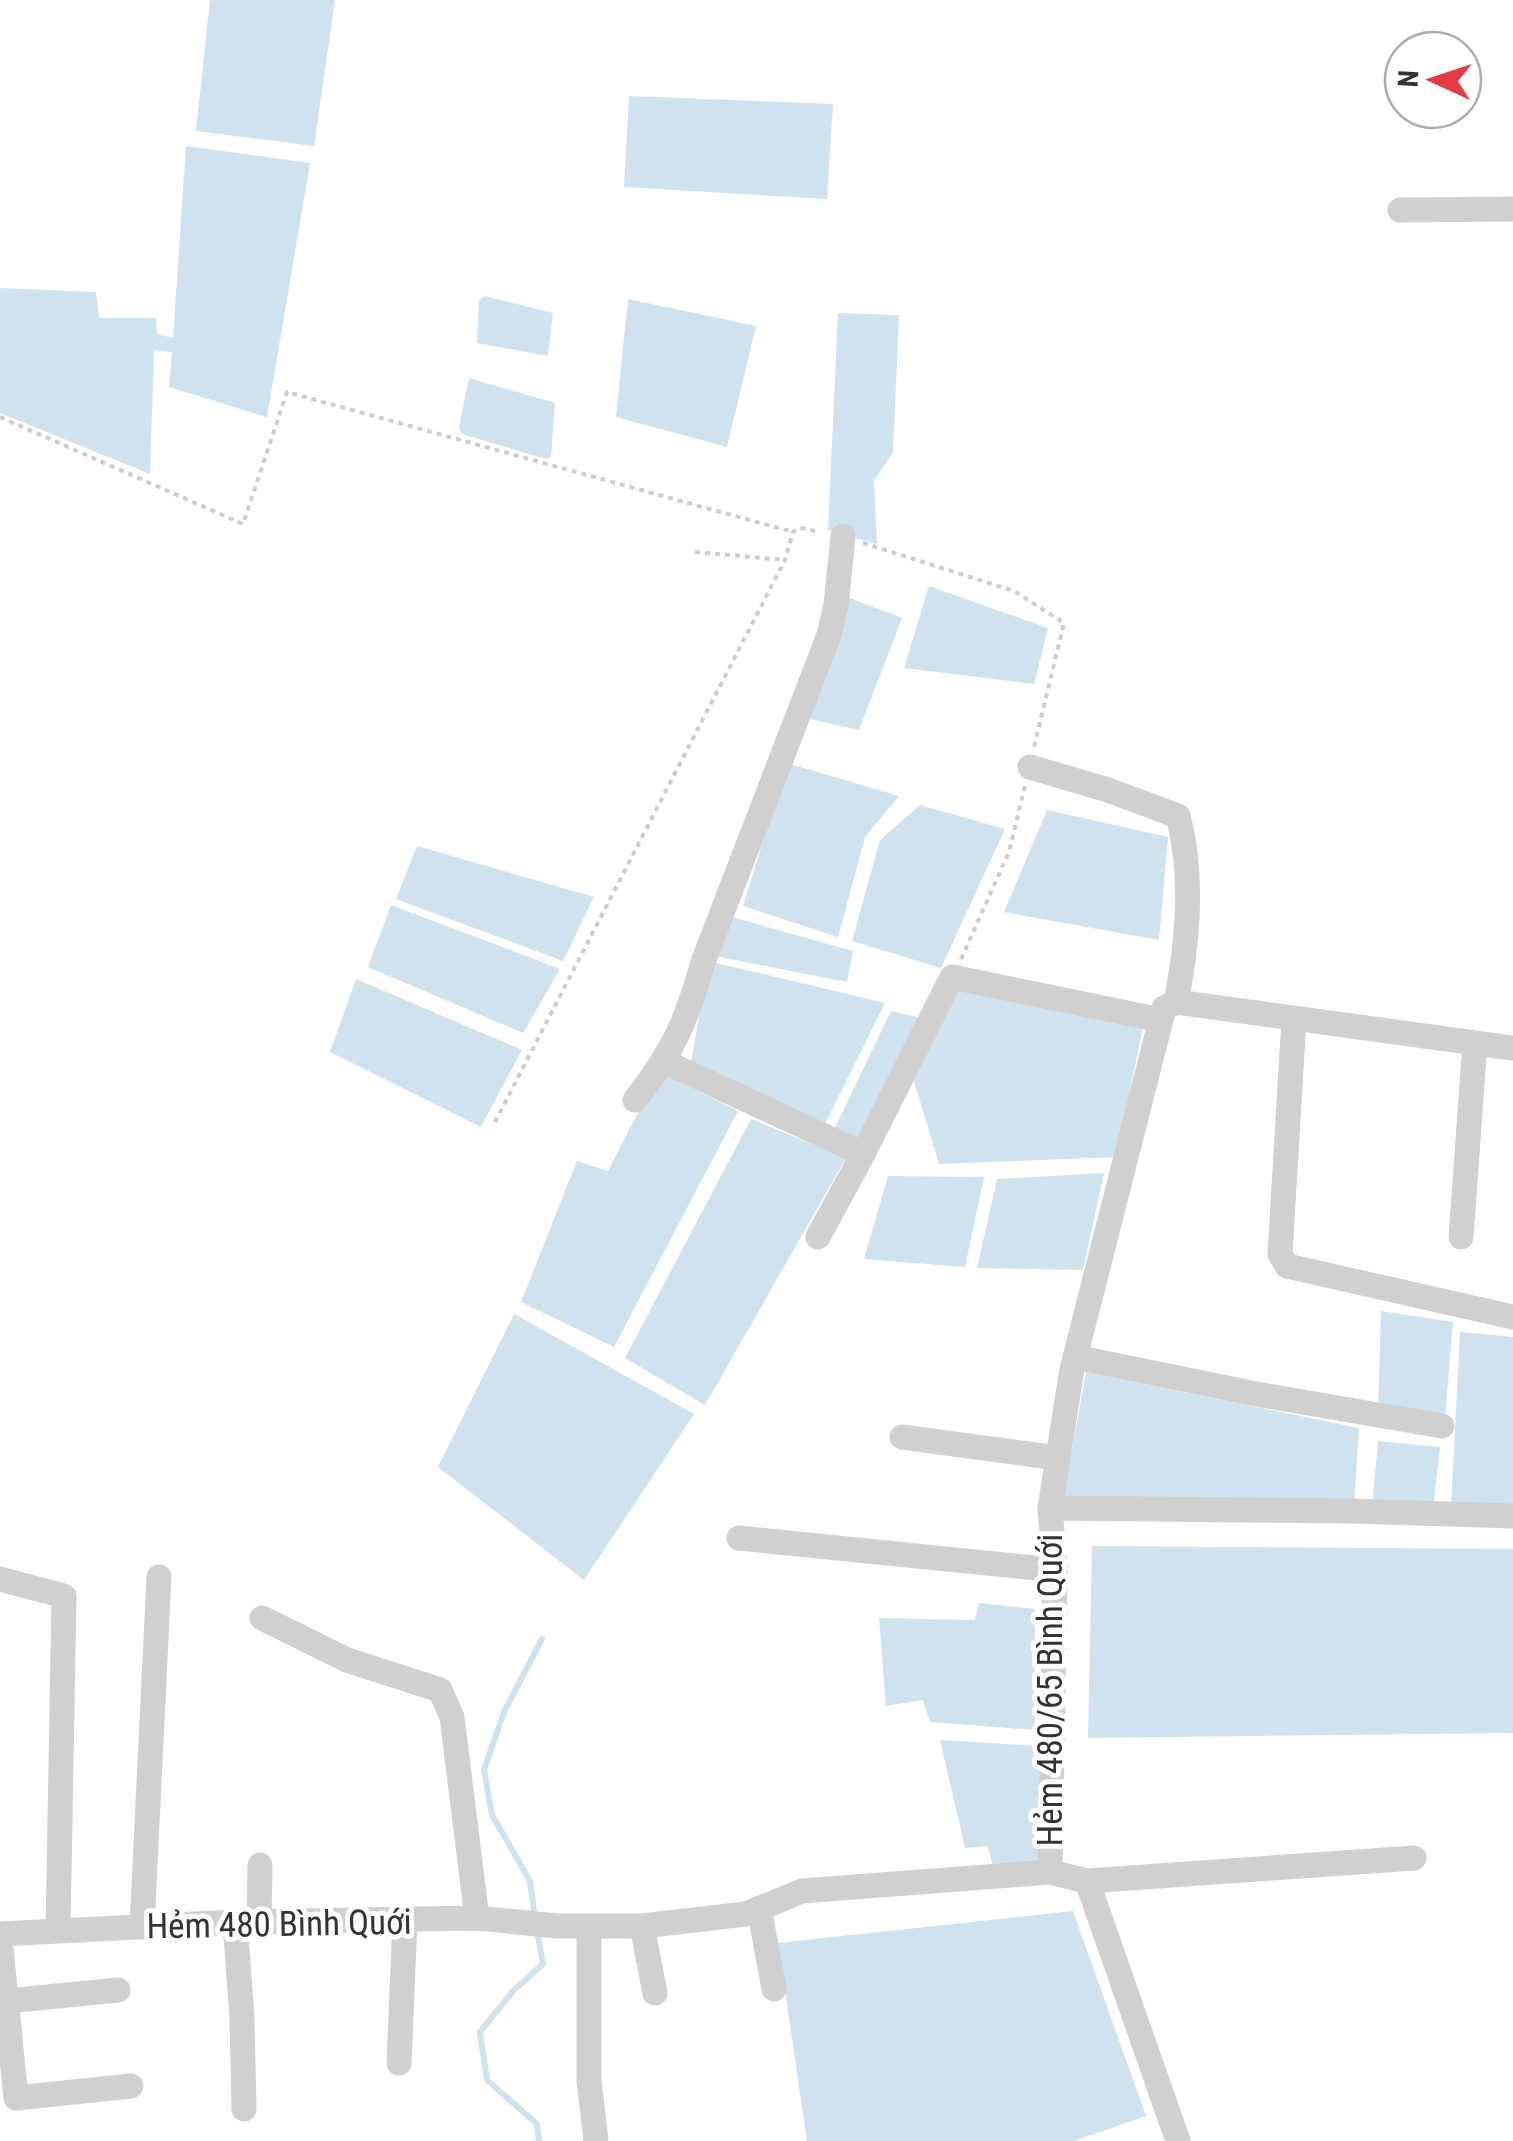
<svg xmlns="http://www.w3.org/2000/svg" width="1513" height="2141" font-family="'Roboto Condensed',sans-serif">
<rect width="100%" height="100%" fill="#fff"/>
<path fill="#cfe2ee" d="M210,0H335L314,146L196,131Z
M629,96L833,104L827,199L624,187Z
M186,146L310,163L267,417L169,387L172,352L154,350L150,474L0,413V288L96,292L99,318H156L157,334L173,338Z
M485,296L553,313L548,356L477,343L479,300Z
M628,299L756,326L727,447L616,417Z
M838,313L899,315L893,452L874,481L877,544L828,530Z
M469,378L555,403L551,457L546,459L462,434L459,427Z
M929,586L1048,628L1034,684L904,668Z
M847,597L902,618L859,730L810,719Z
M787,763L899,796L865,837L838,937L743,906Z
M920,805L1005,829L941,968L852,941L880,840Z
M1047,810L1168,837L1159,940L1004,912Z
M417,846L594,897L563,961L396,899Z
M391,905L560,969L523,1033L368,967Z
M728,916L853,951L847,982L715,956Z
M708,961L885,1003L823,1128L690,1069Z
M356,979L522,1050L481,1127L330,1052Z
M957,985L1144,1023L1116,1157L939,1164L913,1078Z
M891,1011L926,1019L865,1141L831,1136Z
M659,1072L738,1111L614,1347L521,1302L577,1161L608,1171Z
M751,1119L846,1158L705,1405L625,1358Z
M1104,1173L1083,1270L977,1268L997,1179Z
M888,1176L984,1177L965,1267L864,1259Z
M1381,1311L1453,1322L1445,1418L1378,1411Z
M514,1314L694,1414L584,1580L438,1467Z
M1460,1332L1513,1337V1510L1451,1507Z
M1086,1372L1359,1428L1354,1505L1063,1499Z
M1378,1441L1440,1447L1433,1509L1372,1507Z
M1092,1546L1513,1549V1733L1088,1738Z
M979,1603L1035,1609V1730L930,1722L923,1700L886,1706L879,1618L975,1620Z
M940,1740L1039,1746L1040,1867H993L988,1846L965,1848Z
M1073,1911L1146,2116L1074,2141H807L778,1943Z"/>
<g fill="none" stroke-linecap="round" stroke-linejoin="round">
<path stroke="#cfe2ee" stroke-width="6" d="M535,1918L530,1881L492,1815L484,1770L504,1712L542,1639
M537,1931L543,1964L513,1991L480,2032L487,2080L537,2124L539,2141"/>
<path stroke="#cdcdcd" stroke-width="4" stroke-dasharray="5 5" stroke-linecap="butt" d="M0,417L243,524L287,392L793,532
M863,543L1014,591L1064,623L1034,747
M695,552L785,560
M961,959L1009,852L1025,786
M495,1122L785,560L793,532L800,528L820,532"/>
<path stroke="#d0d0d0" stroke-width="25" d="M1400,210L1513,209
M1030,767L1108,790L1178,816C1194,876 1188,942 1176,1002
M1294,1019L1280,1254L1287,1266L1513,1317
M665,1062L863,1154L952,977L1161,1020
M635,1100C673,1052 687,1020 703,962L829,635L836,605L843,536
M818,1237L863,1154
M1461,1237L1475,1043
M1075,1357L1256,1394L1442,1426
M902,1437L1058,1458
M1050,1508L1352,1511L1513,1516
M739,1538L1055,1570
M0,1579L64,1596L58,1931
M262,1618L347,1660L440,1690L452,1717L477,1918
M1050,1872L1055,1570L1050,1508L1072,1369L1164,1008L1176,1002L1513,1048
M1087,1881L1414,1858
M759,1908L774,1989
M235,1922L242,2018L244,2109
M259,1922L260,1865
M642,1926L655,1993
M142,1927L159,1577
M589,1928V2081L596,2141
M0,1934L235,1922L477,1918L557,1926H642L746,1914L802,1891L1050,1872L1087,1881L1178,2141
M0,1938L16,2098L131,2086
M7,2001L118,1990
M399,2063L405,1921"/>
</g>
<g text-anchor="middle" stroke-width="10" stroke-linejoin="round" paint-order="stroke">
<g font-size="35" fill="#333" stroke="#fff">
<text transform="translate(1050 1690) rotate(-90)" y="12">Hẻm 480/65 Bình Quới</text>
<text transform="translate(279 1924) rotate(-1)" y="12">Hẻm 480 Bình Quới</text>
</g>
</g>
<g transform="translate(1433 80) rotate(273)"><circle r="48" fill="#ffffff" stroke="#adadad" stroke-width="2.5"/>
<path d="M0-8L18 38L0 25L-18 38Z" fill="#e63946"/>
<text y="-15" font-size="28" font-weight="bold" text-anchor="middle" fill="#333333">N</text>
</g>
</svg>
